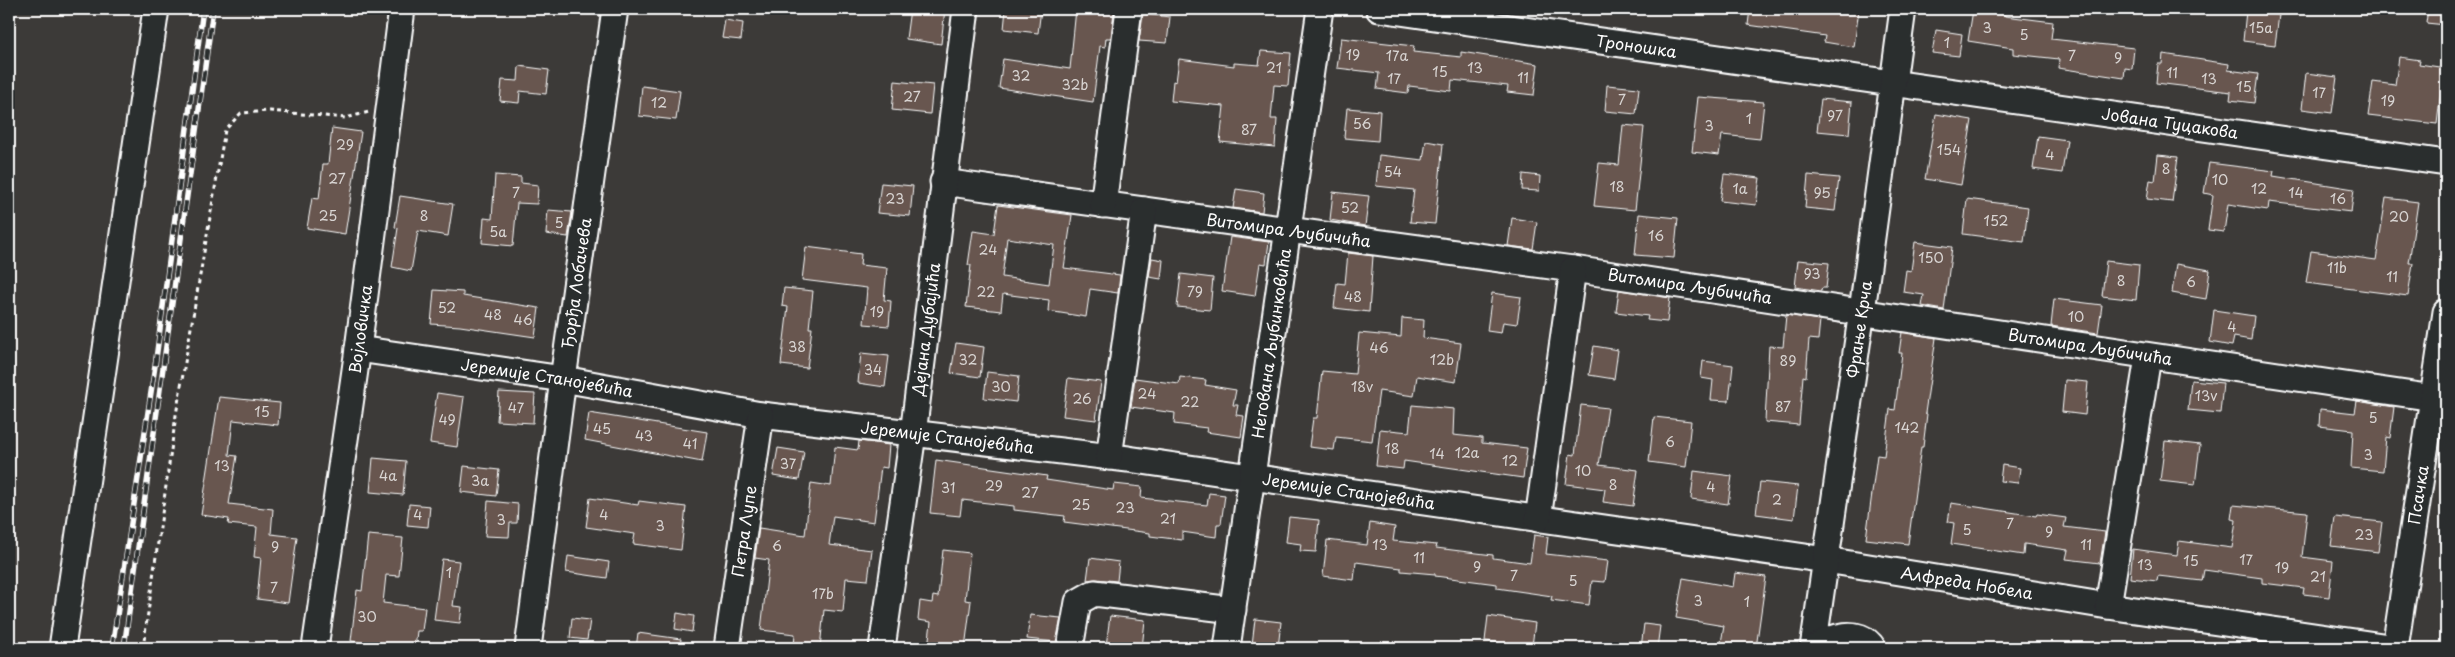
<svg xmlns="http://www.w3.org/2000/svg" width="2455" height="657" font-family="'Playpen Sans',sans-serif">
<rect width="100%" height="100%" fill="#3c3a38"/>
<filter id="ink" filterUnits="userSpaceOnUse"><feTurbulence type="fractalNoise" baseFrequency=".02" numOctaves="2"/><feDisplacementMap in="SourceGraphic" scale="10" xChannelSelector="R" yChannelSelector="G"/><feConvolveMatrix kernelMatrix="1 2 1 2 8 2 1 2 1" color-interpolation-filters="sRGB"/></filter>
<g filter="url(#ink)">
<path fill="#675750" stroke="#fff" fill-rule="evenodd" d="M910,9H945L941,44L906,39Z
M1006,9H1041L1038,33L1004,29Z
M1076,9H1109V11H1114L1111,38H1106L1105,47L1100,46L1093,102L999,88L1003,59L1070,69Z
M1750,9H1807L1829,11V9H1859L1854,47L1824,42L1825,36L1748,25Z
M2428,9H2446V25L2426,23Z
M1973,10L2005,15V16L2053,22L2051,39L2134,48L2132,69L2125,68L2124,78L2058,68L2059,59L2013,54V48L1968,41Z
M2246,11L2279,15L2275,45L2243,41Z
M1143,14L1170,17L1167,43L1139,41Z
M725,20L743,23L741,40L722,38Z
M1936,30L1962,34L1959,56L1932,53Z
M1341,38L1414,46L1413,52L1461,57V52L1538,64L1534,95L1507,92L1508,86L1452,80L1451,91L1409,86L1408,93L1377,89L1379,73L1337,68Z
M1261,51L1291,53L1288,86L1274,85L1271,119H1277L1275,147L1220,142L1224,106L1171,101L1173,81L1176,82L1179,59L1234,66V63L1259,65Z
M2163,54L2229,64L2228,70L2258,74L2254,103L2230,100L2231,92L2156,83L2158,64H2162Z
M2399,57L2420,60L2419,64L2446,68L2444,82H2442L2437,124L2368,116L2373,82L2395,85Z
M519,66L549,70L546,94L520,91L519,103L500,101L502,80L518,81Z
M2306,73L2337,77L2332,113L2302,109Z
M895,81L933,85L930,114L892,110Z
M1607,85L1639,88L1636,114L1605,111Z
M642,86L680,91L676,120L639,116Z
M1698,97L1764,102L1760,139L1722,135L1719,155L1692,152Z
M1821,99L1852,102L1849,134L1817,131Z
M1347,108L1380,111L1378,141L1344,138Z
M1936,114L1972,120L1961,185L1925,179Z
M1623,125L1644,127L1635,210L1594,206L1599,163L1619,165Z
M332,128L361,132L345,234L307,228L312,198L319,199L323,164H328Z
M2038,136L2067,140L2062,173L2033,169Z
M1426,141L1443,144L1435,224L1410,222L1414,190L1376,186L1379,155L1423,160Z
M2158,155L2178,157L2172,202L2147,199L2150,180L2155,181Z
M2209,163L2274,171L2273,176L2354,189L2351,212L2269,202L2268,210L2228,204L2224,232L2208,230L2213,195L2204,193Z
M1523,174L1540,176L1539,191L1522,190Z
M1724,174L1760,178L1756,205L1720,201Z
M495,175L521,177V183L538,185L537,204L517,203L513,246L482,243L484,218L492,219Z
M1808,175L1839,178L1835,211L1805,208Z
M881,183L913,186L910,216L877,213Z
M1236,189L1264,193L1262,212L1233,208Z
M1333,192L1369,196L1365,226L1330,220Z
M400,196L453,204L448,236L418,231L411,271L392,267L398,228L395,227Z
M2386,198L2418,202L2409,263H2413L2408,296L2306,283L2311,251L2376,260Z
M1967,199L2028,207L2024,242L1963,234Z
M998,205L1072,215L1064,268L1120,275L1118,293L1090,289L1086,317L1048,311L1049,300L1003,294L1001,311L966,307L971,265H968L973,231L994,234ZM1007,238L1054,245L1049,284L1002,277Z
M548,210L572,212L568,237L546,234Z
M1639,214L1678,218L1674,258L1635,255Z
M1512,218L1537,222L1533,249L1508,246Z
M1230,237L1269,242L1266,264L1260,263L1255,296L1222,291Z
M1915,242L1952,247L1944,310L1922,306L1924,295L1903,292L1906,270L1911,271Z
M806,247L861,254L860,265L887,268L884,300L891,301L889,326L864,324L867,288L802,280Z
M1348,253L1373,256L1369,312L1334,308L1337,283L1345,284Z
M1152,258L1163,260L1161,279L1149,277Z
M1798,260L1829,263L1826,288H1822L1821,291L1795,287Z
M2106,261L2139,265L2136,300L2102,296Z
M2176,264L2210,270L2206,299L2172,293Z
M1181,274L1213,278L1210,310L1177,307Z
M784,288L813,291L809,328H812L807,368L781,365L788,307L782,306Z
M434,290L463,292V296L539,308L535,337L460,326L431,324Z
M1619,290L1670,298L1667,322L1647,320L1648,316L1616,312Z
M1492,293L1521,297L1517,324L1503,322L1501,333L1487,331Z
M2054,299L2102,305L2098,333L2051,326Z
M2214,310L2254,316L2251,340L2234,337L2232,346L2210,342Z
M1786,315L1820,320L1818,340L1809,339L1806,377L1803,376L1799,425L1765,422L1769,346L1783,347Z
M1402,318L1424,320L1423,338L1461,343L1456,382L1417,376L1414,396L1379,391L1372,441L1336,437L1334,450L1309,447L1313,418H1317L1322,371L1355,374L1359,333L1401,337Z
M1902,332L1936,338L1925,413L1927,414L1923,447H1921L1908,544L1866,539L1877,455L1884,456L1890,409L1895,410L1902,353H1899Z
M956,343L984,347L980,377L951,373Z
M1594,346L1618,350L1614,379L1589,375Z
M861,353L889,356L885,387L858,383Z
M1703,361L1733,365L1729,401L1711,400L1713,380L1701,378Z
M987,372L1019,376L1016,402L984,398Z
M1180,377L1206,380L1205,385L1236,390L1233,405H1238L1236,415L1244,416L1241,437L1206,432L1207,428L1174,424L1175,413L1131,407L1135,378L1179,384Z
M1068,378L1101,382L1096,420L1063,416Z
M2065,380L2088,382L2085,415L2062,412Z
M2191,380L2223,383L2220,413L2188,410Z
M499,392L535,394L533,423L497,421Z
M437,393L464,397L457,447L430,443Z
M219,397L280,403L278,425L233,420L229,455L237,456L229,504L273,509L271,534L297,537L288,603L257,599L261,558L254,557L257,527L228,524L229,519L201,515Z
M2357,401L2394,407L2390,438L2386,437L2383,471L2351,468L2353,430L2319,426L2320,409L2355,413Z
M1412,405L1454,409L1453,435L1482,438V443L1527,448L1523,478L1404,461L1403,469L1376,466L1380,429L1409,432Z
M1581,405L1608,408L1599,465L1638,470L1633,506L1603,502L1605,489L1566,484L1570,454L1575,455Z
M589,413L707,432L702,462L585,440Z
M1654,417L1691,421L1686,467L1649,462Z
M859,441L889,445L887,468L881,467L874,522L833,516L829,545L872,550L868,580L846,578L843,612L824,610L820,648L794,646L795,634L761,630L769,560L755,558L759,528L805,535L811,483L831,486L835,447L858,450Z
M2165,441L2200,445L2195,485L2160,481Z
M778,448L804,452L799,480L773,476Z
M373,458L406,461L403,495L370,492Z
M936,460L1047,476L1046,480L1113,490L1114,484L1142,487L1141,498L1207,505L1209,493L1225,495L1221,524H1217L1216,537L1182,532V540L1150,536V533L1064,522L1065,516L1014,510V506L962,500L960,516L930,513Z
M2002,465L2020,468L2018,483L2000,481Z
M464,466L499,470L496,496L461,492Z
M1694,471L1732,476L1728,504L1691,499Z
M1760,482L1798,486L1794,519L1756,514Z
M590,498L638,505L639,501L686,507L681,550L633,544L635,534L586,527Z
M488,501L518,504L517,523H510L509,537L485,536Z
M1951,503L2036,516L2037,514L2066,518L2064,527L2105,532L2100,563L2066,559L2068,550L2024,544L2023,555L1951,544L1954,523L1948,522Z
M409,504L430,506L428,527L407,525Z
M2233,505L2307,512L2302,557L2333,561L2329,597L2303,594L2304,588L2262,583V578L2204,570L2202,581L2158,576L2157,581L2130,578L2133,549L2177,555L2179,541L2232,548L2236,520L2231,519Z
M1289,517L1319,520L1316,552L1300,551L1301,544L1286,542Z
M2335,517L2382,522L2378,552L2331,546Z
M1370,523L1395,527L1393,541L1437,545L1436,548L1493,555V558L1530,563L1534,535L1548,537L1546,554L1608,561L1605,582L1592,581L1589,605L1551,600L1552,596L1497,588V584L1435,576V574L1401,571V568L1356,562L1354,580L1323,576L1327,540L1367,545Z
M368,535L403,538L399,576L386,575L383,603L425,608L422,631H417L415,648H385V646L351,641L357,590L362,591Z
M943,550L970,553L965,600L971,601L965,648H928L931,622L918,620L920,601L932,603L933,596L938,597Z
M568,556L609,562L607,578L566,572Z
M1090,558L1119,562L1117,581L1096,579L1087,580Z
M442,559L459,561L453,606L462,607L460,623L434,620Z
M1735,573L1766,577L1756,648H1720L1724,626L1676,618L1683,578L1733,587Z
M677,613L694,616L692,632L675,629Z
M1030,615L1061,618L1056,642L1027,639Z
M1110,616L1145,620L1142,648L1106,646Z
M1488,616L1535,623L1532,646L1485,641Z
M572,618L590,620L587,640L570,638Z
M1255,619L1281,622L1278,648L1252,645Z
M1644,624L1660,626L1657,648H1641Z
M638,633L681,639L680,648H636Z"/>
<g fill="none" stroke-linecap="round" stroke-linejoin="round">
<g stroke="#fff" stroke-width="29">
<g id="minor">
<path id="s1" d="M1379,9L2446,163"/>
<path id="s2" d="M943,182C1153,213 1363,240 1573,269C1861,310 2147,357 2434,398"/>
<path d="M1103,205L1129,9"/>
<path id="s3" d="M358,349L563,379L761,415L1128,459L1251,477L1826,560L2108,606L2396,648"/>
<path d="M1109,457L1144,210"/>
<path d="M1538,519L1573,269"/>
<path d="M2108,606L2148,357"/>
<path d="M62,648L156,9"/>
<path id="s4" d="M315,648L358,349L402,9"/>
<path id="s5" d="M528,648L563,379L615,9"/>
<path id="s6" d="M727,648L761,415"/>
<path id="s7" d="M882,648L913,434L966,9"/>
<path d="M1070,648L1078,602L1094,593L1233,610"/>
<path id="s8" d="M1227,648L1320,9"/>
<path id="s9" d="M1813,648L1862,311L1903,9"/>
<path d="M1815,648C1831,636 1859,627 1873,648"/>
<path id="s10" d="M2395,648L2446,312"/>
</g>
</g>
<path stroke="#fff" stroke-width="3" stroke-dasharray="4 4" stroke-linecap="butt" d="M143,648L176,415L225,130L241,113L270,111L345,118L369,112"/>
<use href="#minor" stroke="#2a2d2e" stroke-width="25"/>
<g stroke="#fff" stroke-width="5.5">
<path id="rail" d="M112,648L155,366L203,9
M124,648L213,9"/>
</g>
<use href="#rail" stroke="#2a2d2e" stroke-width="4" stroke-dasharray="11" stroke-linecap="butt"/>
</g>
</g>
<g text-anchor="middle" stroke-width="4.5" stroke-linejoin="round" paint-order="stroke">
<g font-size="14" fill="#d9d5d3">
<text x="1987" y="33">3</text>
<text x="2261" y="33">15a</text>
<text x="2024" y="40">5</text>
<text x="1947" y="48">1</text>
<text x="1353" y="60">19</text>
<text x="1397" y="61">17a</text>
<text x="2072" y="61">7</text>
<text x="2118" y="63">9</text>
<text x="1274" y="73">21</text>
<text x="1475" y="73">13</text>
<text x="1440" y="77">15</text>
<text x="2172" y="78">11</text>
<text x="1021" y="81">32</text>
<text x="1523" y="83">11</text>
<text x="1394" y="84">17</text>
<text x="2209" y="84">13</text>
<text x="1075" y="90">32b</text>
<text x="2244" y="92">15</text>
<text x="2319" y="98">17</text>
<text x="912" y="102">27</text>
<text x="1622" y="105">7</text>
<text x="2388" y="106">19</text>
<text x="659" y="108">12</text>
<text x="1835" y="121">97</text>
<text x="1749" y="124">1</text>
<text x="1362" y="129">56</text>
<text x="1709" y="131">3</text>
<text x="1249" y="135">87</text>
<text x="345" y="150">29</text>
<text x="1949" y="155">154</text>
<text x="2050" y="160">4</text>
<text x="2166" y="174">8</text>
<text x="1393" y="177">54</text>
<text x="337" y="184">27</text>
<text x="2220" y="185">10</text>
<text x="1617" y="192">18</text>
<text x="1740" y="194">1a</text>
<text x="2259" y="194">12</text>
<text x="516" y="198">7</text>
<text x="1822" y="198">95</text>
<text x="2296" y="198">14</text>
<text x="895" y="204">23</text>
<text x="2338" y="204">16</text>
<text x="1350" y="213">52</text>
<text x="328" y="221">25</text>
<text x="424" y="221">8</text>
<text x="2399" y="222">20</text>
<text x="1996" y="226">152</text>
<text x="559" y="228">5</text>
<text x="498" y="237">5a</text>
<text x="1656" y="241">16</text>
<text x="988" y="255">24</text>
<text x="1931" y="263">150</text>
<text x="2337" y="273">11b</text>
<text x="1812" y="279">93</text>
<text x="2392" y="282">11</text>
<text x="2121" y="286">8</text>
<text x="2191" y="287">6</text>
<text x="986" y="297">22</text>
<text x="1195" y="297">79</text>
<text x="1353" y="302">48</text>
<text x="447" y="313">52</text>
<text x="877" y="317">19</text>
<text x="493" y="320">48</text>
<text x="2076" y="322">10</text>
<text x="523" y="325">46</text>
<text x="2232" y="332">4</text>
<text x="797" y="352">38</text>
<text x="1379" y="353">46</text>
<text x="968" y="365">32</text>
<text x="1442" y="365">12b</text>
<text x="1788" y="366">89</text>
<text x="873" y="375">34</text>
<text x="1001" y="392">30</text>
<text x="1362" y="392">18v</text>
<text x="1147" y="399">24</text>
<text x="2206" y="401">13v</text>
<text x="1082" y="404">26</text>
<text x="1190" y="407">22</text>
<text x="1783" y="412">87</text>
<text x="516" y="413">47</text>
<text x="262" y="417">15</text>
<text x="2373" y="423">5</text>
<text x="447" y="425">49</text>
<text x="1907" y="433">142</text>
<text x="602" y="434">45</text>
<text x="644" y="441">43</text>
<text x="1670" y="447">6</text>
<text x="690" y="449">41</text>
<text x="1392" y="454">18</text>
<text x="1467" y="458">12a</text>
<text x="1437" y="459">14</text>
<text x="2368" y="460">3</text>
<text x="1510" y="466">12</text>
<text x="788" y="469">37</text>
<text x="222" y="471">13</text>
<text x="1583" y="476">10</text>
<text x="388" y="481">4a</text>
<text x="480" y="486">3a</text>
<text x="1613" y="490">8</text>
<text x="994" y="491">29</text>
<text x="1711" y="492">4</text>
<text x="948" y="493">31</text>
<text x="1030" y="498">27</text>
<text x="1777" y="505">2</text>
<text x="1081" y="510">25</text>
<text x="1125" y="513">23</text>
<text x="418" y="520">4</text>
<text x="604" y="520">4</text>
<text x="1168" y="524">21</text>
<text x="501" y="525">3</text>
<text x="2010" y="529">7</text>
<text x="660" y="531">3</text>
<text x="1967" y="535">5</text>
<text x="2049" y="537">9</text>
<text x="2364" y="540">23</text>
<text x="1380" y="550">13</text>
<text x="2086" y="550">11</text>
<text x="777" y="551">6</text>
<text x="275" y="552">9</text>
<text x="1419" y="563">11</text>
<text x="2246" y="565">17</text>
<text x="2191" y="566">15</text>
<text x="2145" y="570">13</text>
<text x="1477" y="572">9</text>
<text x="2282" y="573">19</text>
<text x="449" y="578">1</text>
<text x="1514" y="581">7</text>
<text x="2318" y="582">21</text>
<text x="1573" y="586">5</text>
<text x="274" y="593">7</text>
<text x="823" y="599">17b</text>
<text x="1698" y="606">3</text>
<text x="1747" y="607">1</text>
<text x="367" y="622">30</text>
</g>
<g font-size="16" fill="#fff" stroke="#2a2d2e">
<text dy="6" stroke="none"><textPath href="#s1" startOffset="260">Троношка</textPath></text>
<text dy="6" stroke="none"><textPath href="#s1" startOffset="799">Јована Туцакова</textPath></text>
<text dy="6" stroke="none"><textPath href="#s2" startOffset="349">Витомира Љубичића</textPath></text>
<text dy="6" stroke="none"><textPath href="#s5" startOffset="368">Ђорђа Лобачева</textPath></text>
<text dy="6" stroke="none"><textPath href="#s2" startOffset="754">Витомира Љубичића</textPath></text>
<text dy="6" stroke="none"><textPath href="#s4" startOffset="322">Војловичка</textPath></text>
<text dy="6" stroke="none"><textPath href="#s7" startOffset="322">Дејана Дубајића</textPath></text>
<text dy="6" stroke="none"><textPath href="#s9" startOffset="322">Фрање Крча</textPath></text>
<text dy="6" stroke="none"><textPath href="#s8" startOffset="308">Негована Љубинковића</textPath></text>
<text dy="6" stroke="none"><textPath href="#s2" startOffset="1159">Витомира Љубичића</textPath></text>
<text dy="6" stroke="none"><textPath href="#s3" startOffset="191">Јеремије Станојевића</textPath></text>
<text dy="6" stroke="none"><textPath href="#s3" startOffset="596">Јеремије Станојевића</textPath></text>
<text dy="6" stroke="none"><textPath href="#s3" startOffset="1001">Јеремије Станојевића</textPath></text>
<text dy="6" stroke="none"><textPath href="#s10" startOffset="155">Псачка</textPath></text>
<text dy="6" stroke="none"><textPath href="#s6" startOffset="118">Петра Лупе</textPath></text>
<text dy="6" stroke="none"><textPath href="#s3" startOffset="1626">Алфреда Нобела</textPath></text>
</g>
</g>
<rect width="2455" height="657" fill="none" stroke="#2a2d2e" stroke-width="30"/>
<rect x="15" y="15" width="2425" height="627" fill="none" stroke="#fff" stroke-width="2" filter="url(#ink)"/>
</svg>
